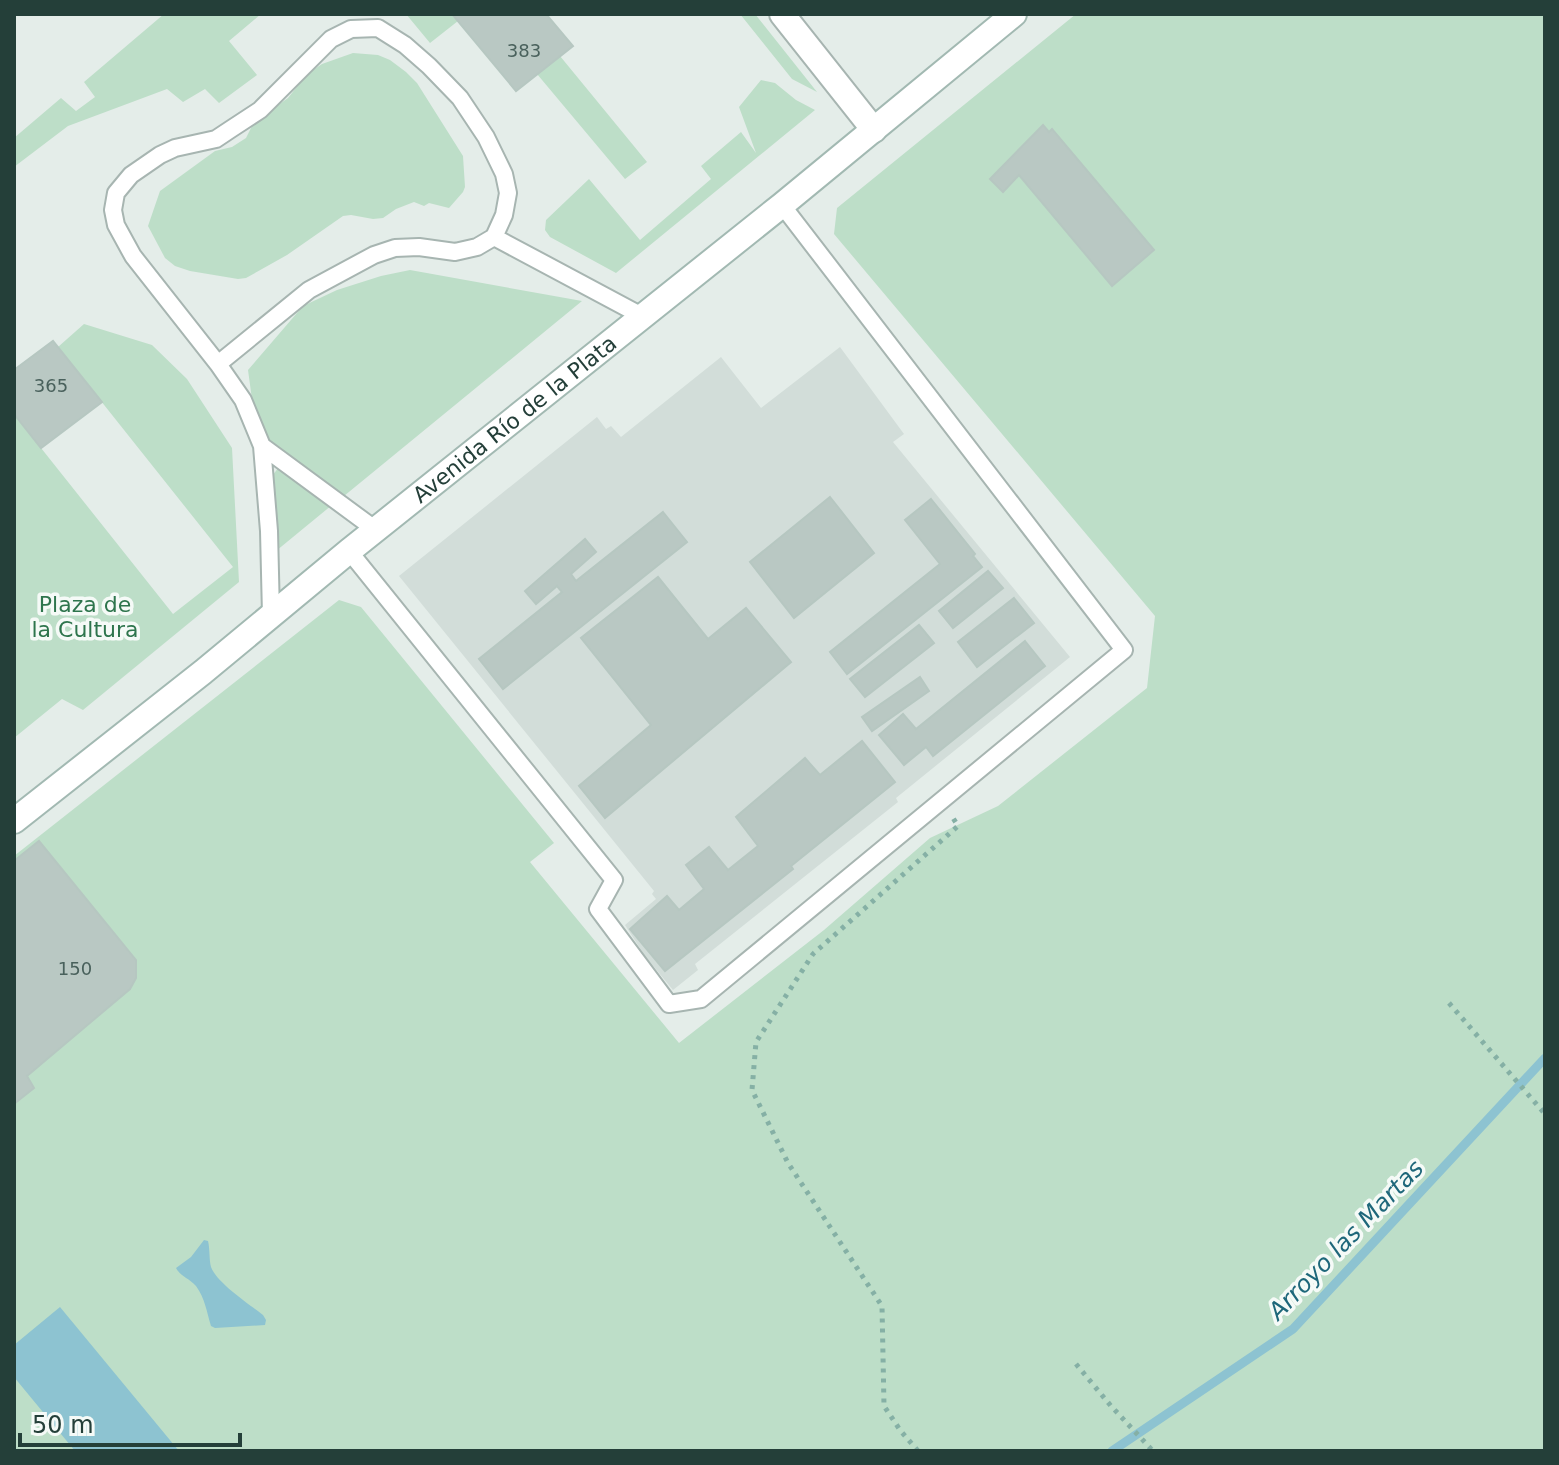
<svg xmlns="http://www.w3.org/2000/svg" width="1559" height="1465" font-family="'DejaVu Sans',sans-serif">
<rect width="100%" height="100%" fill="#e4ede9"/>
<path fill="#d2ddd9" d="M840,347L904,434L893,442L1070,657L896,798L898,802L695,964L698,970L673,990L645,956L625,925L656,899L652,894L654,891L399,576L597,417L606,429L611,426L621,437L721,357L761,408Z"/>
<path fill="#bddec8" d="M164,14H261L229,41L257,75L219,103L205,89L183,102L167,89L68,126L14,167V138L61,98L76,111L95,97L84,82Z
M406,14H452L458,21L430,43Z
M740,14H755L817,92L792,79Z
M1076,14H1545V1451H14V856L339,600L361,607L554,843L530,862L679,1043L824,930L930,838L998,806L1147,688L1155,616L834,234L837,208Z
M353,53L378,55L390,60L406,72L417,83L463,156L465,187L463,192L449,208L429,203L424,206L414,202L396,209L383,218L373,219L351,215L343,216L287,255L246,278L238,279L190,271L175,266L165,258L148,226L160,191L215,151L232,147L246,138L254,122L288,98L307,74L322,64Z
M560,56L647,162L625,179L537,74Z
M761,80L775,83L796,100L815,110L616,273L550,237L545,230L546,220L589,179L640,240L711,179L701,166L741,132L756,153L739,107Z
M410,270L582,301L344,496L269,440L254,414L248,370L303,306L337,290L381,276Z
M84,324L152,345L187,379L232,448L239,582L83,710L62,699L14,738V414L173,614L233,567L58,347Z
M279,467L332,505L276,551L272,476Z"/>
<path fill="#8dc3d1" d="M204,1240L208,1241C210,1249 209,1259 211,1267C217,1283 249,1304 263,1315L266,1320L265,1325L215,1328L211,1326C207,1313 205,1298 196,1286C189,1278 181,1277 176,1268L191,1257Z
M60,1307L179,1451H75L14,1377V1345Z"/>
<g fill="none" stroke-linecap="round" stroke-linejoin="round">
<path stroke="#8dc3d1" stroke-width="9" d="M1112,1451L1293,1329L1545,1058"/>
</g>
<path fill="#b9c8c3" stroke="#b6c7c1" stroke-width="2" d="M452,14H546L573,46L516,91Z
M1043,125L1049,132L1052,129L1154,250L1112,286L1019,175L1003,192L990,179Z
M53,341L102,402L41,448L14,414V370Z
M830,497L874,553L794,618L750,562Z
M931,499L975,554L973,556L982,567L847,674L830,652L940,564L905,520Z
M663,512L687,542L503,689L479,659L562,592L557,586L536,604L525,591L585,539L596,552L571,574L576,581Z
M988,571L1003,588L953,628L939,611Z
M658,577L708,639L746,608L791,662L605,818L579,786L651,725L581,638Z
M1014,598L1034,623L977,667L958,642Z
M919,625L934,643L865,697L850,679Z
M1025,641L1045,666L933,756L926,747L904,765L879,735L903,714L916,729Z
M920,677L929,691L872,731L862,717Z
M862,741L895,782L791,866L793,869L665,971L630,929L667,896L679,910L704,889L686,865L709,847L728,870L758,846L736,817L805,758L820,775Z
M39,841L136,960V978L130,989L27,1076L34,1088L14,1104V861Z"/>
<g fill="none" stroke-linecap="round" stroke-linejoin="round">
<g stroke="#a7b5b1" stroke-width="20">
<path id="service" d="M494,237L642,316
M218,364L309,290L374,255L395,248L419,247L455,252L477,247L494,237L504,215L508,193L504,174L486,137L460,98L429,66L405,45L378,28L351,29L331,39L260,110L231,129L216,139L175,148L160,155L131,175L116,193L113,210L116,225L133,256L218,364L243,400L262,446L269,531L271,615
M262,446L376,530
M349,551L614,880L598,909L669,1004L701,999L1124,650L782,205"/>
</g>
<g stroke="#a7b5b1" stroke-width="28">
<path id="minor" d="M782,14L874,130"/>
</g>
<g stroke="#a2b9b2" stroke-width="28">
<g id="secondary">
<path id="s1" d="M14,821L203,672L349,551L782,205L1014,14"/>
</g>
</g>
<path stroke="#85b0a5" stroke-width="5" stroke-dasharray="4 6" stroke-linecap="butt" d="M1449,1003L1545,1114
M1076,1364L1111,1406L1153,1451
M918,1451L900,1430L884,1406L882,1306L788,1163L752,1090L756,1042L813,954L958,826L953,818"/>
<use href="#service" stroke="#fff" stroke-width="16"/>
<use href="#minor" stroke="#fff" stroke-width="24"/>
<use href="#secondary" stroke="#fff" stroke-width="24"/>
</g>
<g text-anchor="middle" stroke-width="7" stroke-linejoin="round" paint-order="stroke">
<g font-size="18" fill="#49615c">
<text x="524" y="57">383</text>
<text x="51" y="392">365</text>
<text x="75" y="975">150</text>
</g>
<g font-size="22" fill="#243f39" stroke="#f5faf7">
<text dy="8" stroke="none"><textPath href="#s1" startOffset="642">Avenida Río de la Plata</textPath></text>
</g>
<g font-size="22" fill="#2e754d" stroke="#f5faf7">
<text x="85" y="612">Plaza de<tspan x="85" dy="25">la Cultura</tspan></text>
</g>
<g font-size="24" font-style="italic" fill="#1e677a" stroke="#f5faf7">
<text transform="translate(1346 1240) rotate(-46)" y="8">Arroyo las Martas</text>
</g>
</g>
<rect width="1559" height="1465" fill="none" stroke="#243f39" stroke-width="32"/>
<path d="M20 1433v12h220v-12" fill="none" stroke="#243f39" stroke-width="4"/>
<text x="32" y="1433" font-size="24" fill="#243f39" stroke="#f5faf7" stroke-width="6" paint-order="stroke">50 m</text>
</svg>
